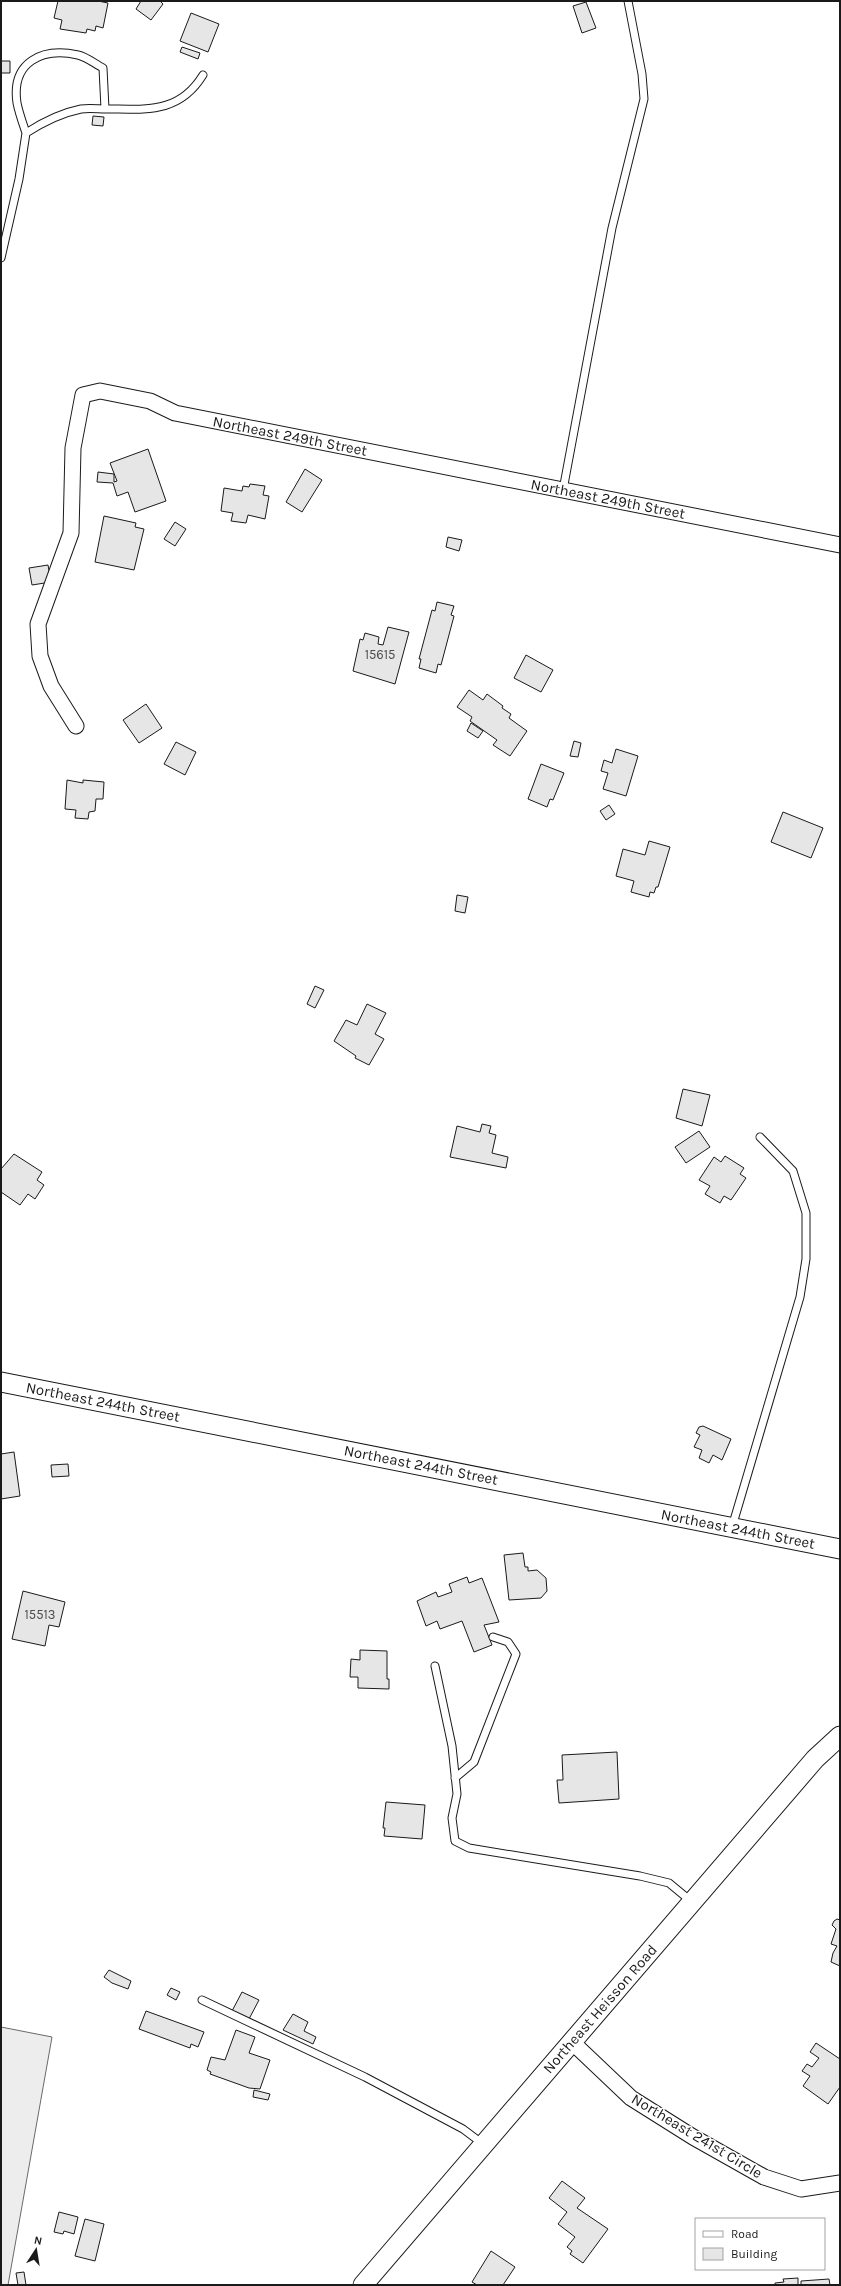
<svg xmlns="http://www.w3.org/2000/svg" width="841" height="2286" font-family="Karla,sans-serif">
<rect width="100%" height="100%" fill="#fff"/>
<path fill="#ededed" stroke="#6a6a6a" d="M1,2027L52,2037L8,2285H1Z"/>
<path fill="#e6e6e6" stroke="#1a1a1a" d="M58,1H98L108,3L103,28L96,26L95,31L87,29L86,33L60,29L62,20L54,18Z
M141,1H160L163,4L151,20L136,9Z
M586,2L596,28L582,33L573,6Z
M191,13L219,24L208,52L180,41Z
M182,47L200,53L198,59L180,52Z
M1,61H10V73H1Z
M93,116L104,117L103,126L92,125Z
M148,449L166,501L135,512L128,492L117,496L113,483L97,482L98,472L114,474V482L117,481L110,463Z
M305,469L322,480L302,512L286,502Z
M250,484L265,486L263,495L269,496L265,519L248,515L246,523L231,521L233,513L221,511L224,488L242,491L243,486L249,487Z
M104,516L136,523L135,527L144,529L134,570L95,562Z
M175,522L186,529L175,546L164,539Z
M448,537L462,540L459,551L446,547Z
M48,565L51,582L32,585L29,568Z
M437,602L454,606L451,615L454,616L441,665L438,664L436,673L419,668L421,659H419L432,610L435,611Z
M388,627L409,632L395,684L353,671L360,639L363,640L365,633L379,637L378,644L383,645Z
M526,655L553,670L541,692L514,678Z
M469,690L483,700L487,694L503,706L502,708L511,714L509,718L527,731L510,756L493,745L497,740L470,721L472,717L457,707Z
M146,704L162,728L139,743L123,720Z
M471,723L483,731L478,738L467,731Z
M574,741L581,743L578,757L570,756Z
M176,742L196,752L185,775L164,764Z
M616,749L638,756L626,796L603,789L608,773L601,771L604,760L612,763Z
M541,764L564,773L553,800L550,799L547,807L528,799Z
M67,780L83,783V780L104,782L103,799H96L95,811L89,812L88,819L75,818L76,810L65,809Z
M609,805L615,814L606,820L600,811Z
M783,812L823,828L811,858L771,842Z
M649,841L670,847L658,887H656L654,893L650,892L649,897L631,892L634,881L616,876L623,849L645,855Z
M457,895L468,897L465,913L455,911Z
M315,986L324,990L315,1008L307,1004Z
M367,1004L386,1013L375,1034L384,1039L369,1065L355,1058L356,1056L334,1041L346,1020L357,1025Z
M683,1089L710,1095L702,1126L676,1118Z
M482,1124L491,1126L489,1133L496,1135L492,1153L508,1157L506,1168L450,1157L457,1126L480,1132Z
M699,1131L710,1147L686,1163L675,1147Z
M14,1154L42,1172L37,1180L44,1185L35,1199L28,1194L20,1205L1,1192V1169Z
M725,1156L744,1168L740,1174L746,1178L731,1200L724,1196L720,1203L705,1194L710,1186L699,1180L714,1157L721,1162Z
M703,1426L731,1439L722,1460L713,1455L709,1463L699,1458L702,1450L694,1447L700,1435L696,1433L699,1427Z
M14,1452L20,1496L1,1499V1454Z
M68,1464L69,1476L52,1477L51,1465Z
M523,1553L525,1567H528V1571L537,1570L546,1578L547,1591L541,1598L509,1600L504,1555Z
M467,1577L469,1583L482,1578L499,1622L484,1625L492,1645L474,1652L462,1621L440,1629L437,1621L426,1626L417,1601L436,1592L438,1597L452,1592L449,1584Z
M23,1591L65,1602L59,1627L49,1625L45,1646L12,1639Z
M360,1650L387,1651V1679H389V1689L358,1688V1677H350L351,1659L360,1660Z
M617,1752L619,1799L559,1803L557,1780H563L562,1755Z
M386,1802L425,1805L422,1839L384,1836L385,1828H383Z
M837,1919L840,1920V1966L831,1962L833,1953L837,1946L831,1944L836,1929L832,1925L834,1921Z
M109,1970L131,1981L128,1989L112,1983L104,1977Z
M171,1988L180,1992L176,2000L167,1995Z
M242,1992L259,2000L249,2019L232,2011Z
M146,2011L204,2032L198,2047L191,2044L190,2048L139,2029Z
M293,2014L308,2022L304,2031L316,2037L313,2044L283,2030Z
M236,2030L255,2037L249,2053L270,2060L260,2089L249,2088L210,2074L211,2072L207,2070L211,2057L225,2060Z
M816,2043L840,2059V2087L828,2104L803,2086L810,2076L802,2071L807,2064L812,2067L819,2058L810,2052Z
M254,2090L270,2094L268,2100L253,2097Z
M562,2181L585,2198L577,2208L608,2229L583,2263L570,2254L572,2251L567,2247L575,2237L558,2224L567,2212L549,2198Z
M59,2212L78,2217L74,2234L64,2231L63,2234L54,2232Z
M85,2219L104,2224L95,2261L75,2256Z
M491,2251L515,2267L503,2285H477L472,2282Z
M24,2272L26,2285H18L16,2273Z
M798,2278V2285H775V2283L784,2282L783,2279Z
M829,2279L830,2285H801V2281Z"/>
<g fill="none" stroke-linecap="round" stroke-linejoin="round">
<g stroke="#1a1a1a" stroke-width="9">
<path id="service" d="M26,133C23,124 19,113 17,103C11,62 42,47 78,55C87,57 95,64 103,68L105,109
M1,258L19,179L26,133C43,122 61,113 81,109C89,108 98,109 106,109C146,109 179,114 203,75
M563,490L612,228L644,99L642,74L628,1
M732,1527L800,1297L806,1259V1213L793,1171L760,1137
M435,1666L452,1746L457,1794L452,1818L455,1841L469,1848L640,1876L669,1883L692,1902
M455,1778L474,1762L516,1654L508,1642L493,1637
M202,2000L365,2077L463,2129L483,2144"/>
</g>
<g stroke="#1a1a1a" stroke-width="17">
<path id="minor" d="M76,726L51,686L40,656L38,624L71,533L73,448L83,395L100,391L150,401L175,413L840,545
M572,2042L631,2098L693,2137L764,2177L801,2189L840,2183"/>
</g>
<g stroke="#1a1a1a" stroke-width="21">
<path id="tertiary" d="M1,1382L840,1549
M363,2285L815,1759L840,1736"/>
</g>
<use href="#service" stroke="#fff" stroke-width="7"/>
<use href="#minor" stroke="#fff" stroke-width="15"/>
<use href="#tertiary" stroke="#fff" stroke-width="19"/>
</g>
<g text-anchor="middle" stroke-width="3" stroke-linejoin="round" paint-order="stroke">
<g font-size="13" fill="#4d4d4d">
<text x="380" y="659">15615</text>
<text x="40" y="1619">15513</text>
</g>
<g font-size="15" fill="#1a1a1a" stroke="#fff">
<text transform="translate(290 436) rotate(11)" y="5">Northeast 249th Street</text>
<text transform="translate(608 499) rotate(11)" y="5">Northeast 249th Street</text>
<text transform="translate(103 1402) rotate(11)" y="5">Northeast 244th Street</text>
<text transform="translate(421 1465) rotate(11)" y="5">Northeast 244th Street</text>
<text transform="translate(738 1529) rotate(11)" y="5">Northeast 244th Street</text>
<text transform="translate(600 2009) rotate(-49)" y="5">Northeast Heisson Road</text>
<text transform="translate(697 2136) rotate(31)" y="5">Northeast 241st Circle</text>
</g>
</g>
<rect width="841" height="2286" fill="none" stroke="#1a1a1a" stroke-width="4"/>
<rect x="695" y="2218" width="130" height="52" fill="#ffffff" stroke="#a3a3a3"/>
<rect x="703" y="2231" width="20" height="6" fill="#ffffff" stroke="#a3a3a3"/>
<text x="731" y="2238" font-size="12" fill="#1a1a1a">Road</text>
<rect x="703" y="2248" width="20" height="12" fill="#e6e6e6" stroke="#a3a3a3"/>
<text x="731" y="2258" font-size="12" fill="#1a1a1a">Building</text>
<g transform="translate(36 2250) rotate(12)" stroke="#ffffff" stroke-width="3" paint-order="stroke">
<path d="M0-3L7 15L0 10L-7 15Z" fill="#1a1a1a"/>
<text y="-6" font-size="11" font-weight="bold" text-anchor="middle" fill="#1a1a1a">N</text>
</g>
</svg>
